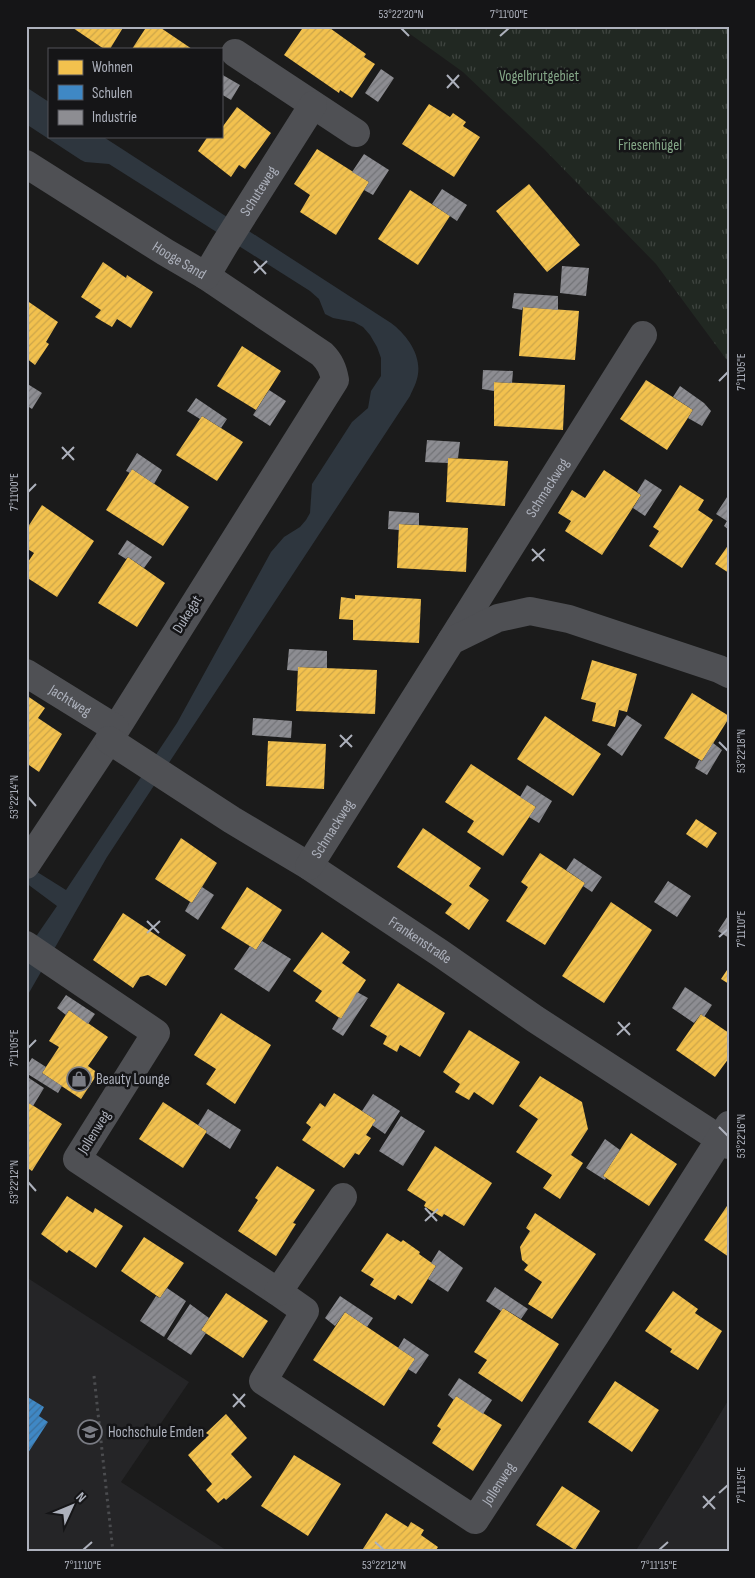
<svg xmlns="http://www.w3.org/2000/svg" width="755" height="1578" font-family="'Sofia Sans Condensed',sans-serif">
<defs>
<pattern id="park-tufts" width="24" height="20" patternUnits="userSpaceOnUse" patternTransform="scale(1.25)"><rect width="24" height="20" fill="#212822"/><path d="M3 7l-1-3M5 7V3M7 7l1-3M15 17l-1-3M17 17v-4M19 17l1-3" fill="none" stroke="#3f4540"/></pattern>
<pattern id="homes-hatch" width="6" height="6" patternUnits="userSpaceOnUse" patternTransform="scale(1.25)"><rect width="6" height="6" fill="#f2c14e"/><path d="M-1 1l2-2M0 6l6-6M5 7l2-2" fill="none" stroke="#cca54a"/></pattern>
<pattern id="schools-hatch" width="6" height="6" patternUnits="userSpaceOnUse" patternTransform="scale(1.25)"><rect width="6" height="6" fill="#3f88c5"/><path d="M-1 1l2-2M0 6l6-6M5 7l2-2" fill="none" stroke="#3c6f9b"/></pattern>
<pattern id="industry-hatch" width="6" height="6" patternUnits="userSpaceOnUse" patternTransform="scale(1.25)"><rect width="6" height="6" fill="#8d8d92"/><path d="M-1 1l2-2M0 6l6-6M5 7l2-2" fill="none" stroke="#727377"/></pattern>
</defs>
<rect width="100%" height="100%" fill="#1b1b1b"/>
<path fill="#252527" d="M26,1277L189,1382L121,1482L229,1552H26Z
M729,1399V1552H635L702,1444Z"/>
<path fill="url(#park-tufts)" d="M399,26H729V363L656,264L544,149L463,72Z"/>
<path fill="#2e363e" d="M26,87L49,102V136H102L391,323C406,334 421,354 418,374C417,382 413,389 410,396L107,857L26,998V951L57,906L26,883V865L66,890L177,723L271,552L284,537L300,527L306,520L310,513L312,484L352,422L368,408L371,391L381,376V358L377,347L370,335L363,327L354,322L333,318L325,314L319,299L310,291L109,164L85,162L81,160L29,126L26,121Z"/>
<path fill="url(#homes-hatch)" d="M74,26H124L110,49H104L73,28Z
M147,26H158L192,49H132Z
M304,26H327L366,54L364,57L375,64L352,98L340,90L339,93L284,55Z
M429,104L450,117L453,113L466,122L463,126L480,137L454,177L402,144Z
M237,107L271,133L245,169L239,165L231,177L198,151L208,136H221V129Z
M317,149L369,182L336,235L300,212L310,195L294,184Z
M529,184L580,245L547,272L496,211Z
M410,190L450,216L418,265L378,239Z
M103,262L126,278L127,275L153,292L131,328L117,319L112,327L95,317L101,310L81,297Z
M26,300L58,322L46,342L49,344L35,365L26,358Z
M523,307L579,311L575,360L519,356Z
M242,346L281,371L256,410L217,386Z
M646,380L693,410L667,450L620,419Z
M494,382L565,385L563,430L494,426Z
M202,416L243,442L217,481L176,455Z
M448,458L508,461L505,506L446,502Z
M132,469L189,507L163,546L106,510Z
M604,470L641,495L602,555L565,531L571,521L558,513L572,490L585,498Z
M680,485L704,500L698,510L713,520L682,568L649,546L659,531L653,527Z
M42,505L94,541L57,597L26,577V565L34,553L26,548V530Z
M399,524L468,528L466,572L397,568Z
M729,544V573L715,564Z
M128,557L165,583L137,627L98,603Z
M355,595L421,599L419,643L353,640V620L339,619L341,597L355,599Z
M592,660L637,674L627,712L619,710L615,727L592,721L596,703L581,699Z
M298,667L377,670L375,714L296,711Z
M692,693L729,716V718L702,761L664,738Z
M26,695L45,708L38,718L62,734L39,772L26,763Z
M545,716L601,754L573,796L517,759Z
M268,741L326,744L324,789L266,786Z
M471,764L536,807L503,856L467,832L474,821L445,802Z
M696,819L717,833L707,848L686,834Z
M423,828L481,868L469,886L489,900L469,930L445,913L452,904L397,867Z
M181,838L217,863L192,903L155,879Z
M540,853L585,883L545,945L506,921L528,887L521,882Z
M247,887L282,910L256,950L221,928Z
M611,902L652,930L604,1003L562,976Z
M123,913L186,955L166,986L148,975L140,977L133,988L93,960Z
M322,932L350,952L342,963L366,980L341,1019L315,1001L322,991L293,971Z
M729,967V984L721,979Z
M398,983L445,1013L420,1057L400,1045L397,1052L383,1044L387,1036L370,1026Z
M69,1010L108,1037L88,1066L98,1073L81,1099L42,1073L59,1047L49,1041Z
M221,1013L271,1045L235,1104L206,1084L216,1069L194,1055Z
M701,1014L729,1033V1058L715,1077L676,1050Z
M469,1030L520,1062L493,1105L474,1092L469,1100L455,1092L460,1084L443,1072Z
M540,1076L582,1102L588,1129L571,1155L583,1163L560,1199L543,1188L552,1175L516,1152L538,1119L519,1106Z
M334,1093L376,1120L366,1135L371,1138L359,1155L355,1153L344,1168L302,1140L311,1127L306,1123L320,1103L325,1107Z
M26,1101L62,1124L32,1171L26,1167Z
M163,1102L207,1131L183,1168L139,1139Z
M631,1133L677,1164L649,1206L603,1176Z
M435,1146L492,1183L464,1226L444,1214L442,1217L424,1206L426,1202L407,1190Z
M277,1166L315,1190L293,1223L296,1224L276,1256L238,1231L258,1200L255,1198Z
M67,1196L93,1213L95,1208L123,1226L96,1268L69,1250L67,1253L41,1234Z
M729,1203V1257L704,1240Z
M535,1213L596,1254L552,1319L528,1304L542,1282L524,1270L528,1265L522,1260L520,1247L530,1231L526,1228Z
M387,1233L401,1242L403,1240L420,1252L419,1254L436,1266L412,1304L398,1295L395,1300L370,1285L374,1279L361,1271Z
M144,1237L184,1263L160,1298L121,1271Z
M673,1291L698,1309L695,1313L722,1331L698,1370L670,1352L672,1349L645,1331Z
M226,1293L268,1321L243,1358L201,1330Z
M503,1308L559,1344L522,1402L478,1373L487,1360L474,1352Z
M345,1312L415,1359L384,1406L313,1360Z
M615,1381L659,1410L632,1452L588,1422Z
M456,1396L502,1425L473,1471L432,1443L441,1429L437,1426Z
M226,1414L247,1438L231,1454L252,1477L226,1500L224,1498L218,1503L206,1490L212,1484L188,1455L209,1435L206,1433Z
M294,1455L341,1484L308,1536L261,1506Z
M562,1486L600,1511L575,1550L536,1525Z
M386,1513L408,1527L411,1522L424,1530L421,1535L438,1547L435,1552H361Z"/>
<path fill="url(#schools-hatch)" d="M26,1396L44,1407L39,1416L48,1422L26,1456Z"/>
<path fill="url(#industry-hatch)" d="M381,69L394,78L378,102L365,93Z
M221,74L240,85L231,100L221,94Z
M364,154L389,170L373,195L364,190L369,182L352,172Z
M442,189L467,205L457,221L432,204Z
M562,266L589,268L586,296L560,293Z
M514,293L558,296V310L523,307L522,310L512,308Z
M483,370L513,371L512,383L494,382V391L482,389Z
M26,383L42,393L32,409L26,405Z
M680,386L704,403L711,411L702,426L688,418L693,410L673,397Z
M269,390L286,401L270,426L253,415Z
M196,398L227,419L221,428L202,416L200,419L187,411Z
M427,440L460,442L458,458H448V463L425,462Z
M137,453L162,470L154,484L132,469L130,473L126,471Z
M645,479L662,490L645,516L633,508L641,495L637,492Z
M729,494V530L724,526L727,521L716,514Z
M389,511L419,513V525L399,524V530L388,529Z
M127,540L152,557L144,568L128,557L126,559L118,554Z
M289,649L327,651V668L298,667V671L287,670Z
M627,715L642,725L622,756L607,745Z
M253,718L292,721L291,738L252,735Z
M713,743L722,750L707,775L695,768L699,760L702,761Z
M527,785L552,801L539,823L529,817L536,807L520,797Z
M574,858L602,877L592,892L583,886L585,883L566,870Z
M668,881L691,896L677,917L654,902Z
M202,887L214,895L198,920L185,911L190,902L192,903Z
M729,914V938L718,931Z
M262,941L291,959L269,992L234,969L250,946L256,950Z
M685,987L712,1005L704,1017L701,1014L694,1023L672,1008Z
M357,992L368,998L343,1036L332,1029L339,1017L341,1019Z
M66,995L95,1014L88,1024L69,1010L66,1015L57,1008Z
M32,1058L46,1067L42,1073L62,1086L58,1093L26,1073V1067Z
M26,1076L44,1088L33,1106L26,1101Z
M373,1094L400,1111L385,1134L372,1125L376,1120L362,1111Z
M208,1109L241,1130L230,1149L206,1133L207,1131L198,1125Z
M401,1116L425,1131L403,1166L379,1151Z
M605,1139L620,1150L603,1176L606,1178L605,1180L586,1168Z
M439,1250L463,1268L448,1292L428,1279L436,1266L431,1263Z
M495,1287L528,1309L521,1319L503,1308L501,1311L486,1301Z
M167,1288L186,1301L164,1337L140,1321L156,1296L160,1298Z
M340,1296L373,1318L367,1327L345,1312L335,1326L325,1318Z
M190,1304L209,1318L201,1330L206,1333L191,1355L167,1339Z
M404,1338L429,1355L416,1374L408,1369L415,1359L398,1348Z
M459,1378L492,1400L483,1414L456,1396L454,1400L448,1395Z"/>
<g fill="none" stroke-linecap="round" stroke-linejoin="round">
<path stroke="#4b4c4f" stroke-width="3" stroke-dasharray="2.5 4" stroke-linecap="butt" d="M94,1376L113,1552"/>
<g stroke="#4f5054" stroke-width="28">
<path d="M235,53L356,133"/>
<path id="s1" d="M26,164L165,252L206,276L322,354C330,362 333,369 335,380L109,740L26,865"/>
<path id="s2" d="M206,276L225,244L313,105"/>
<path id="s3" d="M451,641L643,335"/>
<path id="s4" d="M26,673L115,728"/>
<path id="s5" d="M109,740L232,820L309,866L440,953L535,1019L729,1145"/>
<path id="s6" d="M309,866L451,641L498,618L530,611L569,619L719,669L729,674"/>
<path id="s7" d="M26,945L156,1033L77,1159L278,1292L305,1311L263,1381L475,1520L600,1328L729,1125"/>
<path d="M278,1292L343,1197"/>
</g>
</g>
<path fill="none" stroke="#adb1bc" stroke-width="2" d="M401,28L409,36M500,36L509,28M447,75L459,88M447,88L459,75M254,261L266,274M254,273L267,261M719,381L728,372M62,447L74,460M62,459L74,447M28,492L36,484M532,549L544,561M532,561L545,549M340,735L352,747M719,742L728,751M340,747L352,735M28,797L36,806M147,921L159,933M147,933L160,921M719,937L728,929M618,1022L630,1035M617,1035L630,1023M28,1048L36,1040M719,1127L728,1136M28,1182L36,1191M425,1208L437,1221M425,1221L438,1209M233,1394L245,1407M233,1407L245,1394M719,1493L728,1485M703,1496L715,1509M703,1508L715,1496M375,1542L384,1550M83,1550L92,1542M659,1550L668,1542"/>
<defs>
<g id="shop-ring" transform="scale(1.25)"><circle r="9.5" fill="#151517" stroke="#7a7c84" stroke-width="1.5"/><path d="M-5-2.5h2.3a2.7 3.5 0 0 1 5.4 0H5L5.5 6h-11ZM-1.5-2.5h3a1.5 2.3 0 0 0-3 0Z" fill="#7a7c84"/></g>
<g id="university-ring" transform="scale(1.25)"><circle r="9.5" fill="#151517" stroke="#7a7c84" stroke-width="1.5"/><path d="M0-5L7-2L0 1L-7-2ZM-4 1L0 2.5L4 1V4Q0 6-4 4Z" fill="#7a7c84"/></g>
</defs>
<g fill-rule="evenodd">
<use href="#shop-ring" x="79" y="1079"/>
<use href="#university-ring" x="90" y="1432"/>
</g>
<g text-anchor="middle" stroke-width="5" stroke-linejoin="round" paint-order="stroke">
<g font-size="15" fill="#84a687" stroke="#151517">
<text x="539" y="81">Vogelbrutgebiet</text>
<text x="650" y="150">Friesenhügel</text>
</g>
<g font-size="15" fill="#adb1bc" stroke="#151517">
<text dy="5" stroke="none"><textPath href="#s2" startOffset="100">Schuteweg</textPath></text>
<text dy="5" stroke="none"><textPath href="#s1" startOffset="181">Hooge Sand</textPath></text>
<text dy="5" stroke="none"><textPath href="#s3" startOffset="181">Schmackweg</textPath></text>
<text transform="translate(187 614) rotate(-58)" y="5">Dukegat</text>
<text dy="5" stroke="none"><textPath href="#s4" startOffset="52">Jachtweg</textPath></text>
<text dy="5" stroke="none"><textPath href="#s6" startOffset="44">Schmackweg</textPath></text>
<text dy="5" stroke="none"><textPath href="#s5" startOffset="370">Frankenstraße</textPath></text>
<text transform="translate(94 1132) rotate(-58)" y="5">Jollenweg</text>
<text dy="5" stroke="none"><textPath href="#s7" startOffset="958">Jollenweg</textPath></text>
</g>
<g font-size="15" fill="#adb1bc" stroke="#151517" text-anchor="start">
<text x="96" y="1084">Beauty Lounge</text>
<text x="108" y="1437">Hochschule Emden</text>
</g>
</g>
<rect width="755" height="1578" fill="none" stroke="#151517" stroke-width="55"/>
<rect x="48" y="48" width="175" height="90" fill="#151517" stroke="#525359"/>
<rect x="58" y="60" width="25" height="15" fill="#f2c14e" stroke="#525359"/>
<text x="92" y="72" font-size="15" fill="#adb1bc">Wohnen</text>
<rect x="58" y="85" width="25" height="15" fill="#3f88c5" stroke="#525359"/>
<text x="92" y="98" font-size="15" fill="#adb1bc">Schulen</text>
<rect x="58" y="110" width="25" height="15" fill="#8d8d92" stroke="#525359"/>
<text x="92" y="122" font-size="15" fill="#adb1bc">Industrie</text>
<g transform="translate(72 1506) rotate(46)" stroke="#151517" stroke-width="4" paint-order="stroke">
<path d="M0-4L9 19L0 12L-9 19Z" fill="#adb1bc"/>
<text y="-8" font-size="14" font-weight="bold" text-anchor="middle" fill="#adb1bc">N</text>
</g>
<rect x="28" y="28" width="700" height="1522" fill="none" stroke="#adb1bc" stroke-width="2"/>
<g font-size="12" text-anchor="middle" fill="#adb1bc">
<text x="401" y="18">53°22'20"N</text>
<text x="509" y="18">7°11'00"E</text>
<text transform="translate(741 372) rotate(-90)" y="4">7°11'05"E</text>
<text transform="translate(14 492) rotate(-90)" y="4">7°11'00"E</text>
<text transform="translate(741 751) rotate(-90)" y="4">53°22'18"N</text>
<text transform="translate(14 797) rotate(-90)" y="4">53°22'14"N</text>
<text transform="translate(741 929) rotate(-90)" y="4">7°11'10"E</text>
<text transform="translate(14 1048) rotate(-90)" y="4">7°11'05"E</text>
<text transform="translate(741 1136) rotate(-90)" y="4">53°22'16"N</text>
<text transform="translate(14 1182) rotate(-90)" y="4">53°22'12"N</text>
<text transform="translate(741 1485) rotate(-90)" y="4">7°11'15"E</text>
<text x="83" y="1569">7°11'10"E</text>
<text x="384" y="1569">53°22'12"N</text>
<text x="659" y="1569">7°11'15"E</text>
</g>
</svg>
